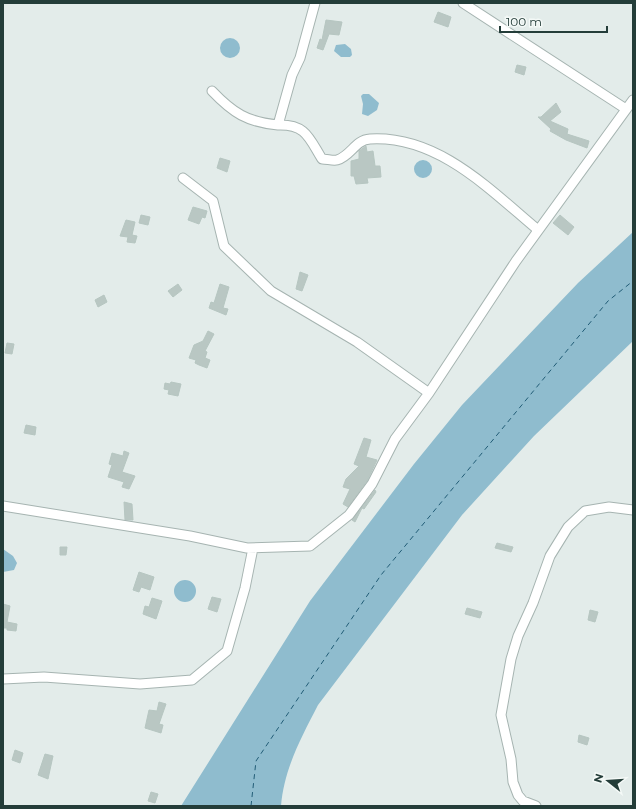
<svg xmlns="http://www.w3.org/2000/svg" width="636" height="809" font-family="Montserrat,sans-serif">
<rect width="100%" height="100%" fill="#e3ecea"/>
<path fill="#8fbcce" d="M220 48a10 10 0 1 1 20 0a10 10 0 1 1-20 0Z
M345,44L351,49L352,55L350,57H341L334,51L336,45Z
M363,94H369L379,103L377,110L368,116L362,114L363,104L361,96Z
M414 169a9 9 0 1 1 18 0a9 9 0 1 1-18 0Z
M633,232V341L534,436L462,515L318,705C301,738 284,769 281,806H181L310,601L414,464L462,405L578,283Z
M3,549L13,556L17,563L14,570L3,572Z
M174 591a11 11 0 1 1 22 0a11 11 0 1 1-22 0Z"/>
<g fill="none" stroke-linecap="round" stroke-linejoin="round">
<path stroke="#215c76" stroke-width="1" stroke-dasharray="5 4" stroke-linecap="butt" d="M251,806L256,761L381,575L608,301L633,281"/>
</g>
<path fill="#b9c7c3" stroke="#b6c6c1" d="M438,12L451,17L448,27L434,22Z
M326,20L342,22L339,35L329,34L323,50L317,48L320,39L322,40Z
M517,65L526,67L524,75L515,72Z
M556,103L561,112L550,121L568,129L567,134L589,141L587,148L566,140L550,131L551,129L538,117H541Z
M366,146L367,152L373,151L375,166H380L381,177L367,178L368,183L356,184L354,176H351V161L359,159V151Z
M220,158L230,161L227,172L217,168Z
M193,207L207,211L205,218L202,217L199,224L188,220Z
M141,215L150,217L148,225L139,223Z
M560,215L574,227L568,235L553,223Z
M126,220L135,222L132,235L137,236L135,243L127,242L128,237L120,236Z
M300,272L308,275L302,291L296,289Z
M178,284L182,290L173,297L168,291Z
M220,284L229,287L223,308L228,309L226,315L209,308L211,302L214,303Z
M104,295L107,302L98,307L95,300Z
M208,331L214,334L205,351L207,352L205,358L210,360L207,368L199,365L195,363L196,360L189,358L194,345L203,341Z
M7,343L14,344L12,354L5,353Z
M171,382L181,384L178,396L168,394L169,390L164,389L165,383L170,384Z
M26,425L36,427L35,435L24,433Z
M364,438L371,440L366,457L377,460L367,481L348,507L343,504L350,489L343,487L346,479L359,466L354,464Z
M124,451L129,453L122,472L135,476L129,489L122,487L124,482L108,477L112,465L109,464L112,453L123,456Z
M375,490L376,492L364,509L362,508L355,522L352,520Z
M124,502L132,504L133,520H125Z
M497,543L513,547L511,552L495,548Z
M60,547H67L66,555H60Z
M139,572L154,577L150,590L141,587L139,592L133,590Z
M212,597L221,599L217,612L208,609Z
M152,598L162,601L156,619L143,614L145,606L149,607Z
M3,604L10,606L7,622L17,624L16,631L7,630V628H3Z
M467,608L482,612L480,618L465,614Z
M590,610L598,612L595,622L588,620Z
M159,702L166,704L159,724L163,725L161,733L145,728L149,710L157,711Z
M579,735L589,738L587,745L578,742Z
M15,750L23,753L20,763L12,760Z
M45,754L53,756L48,779L38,775Z
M151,792L158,794L155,803L148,801Z"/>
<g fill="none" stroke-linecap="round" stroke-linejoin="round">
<g stroke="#a6b4b1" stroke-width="11">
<path id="street" d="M463,3L626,109
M212,91C233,113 247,122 278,125L292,75L300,58L315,3
M278,125C306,124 309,138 322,159C327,159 333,161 337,160C351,156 355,140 370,139C438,135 490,190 538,230
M183,178L213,201L224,246L271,291L357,342L429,393
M3,506L190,536L247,548L310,546L349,515L372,484L395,439L429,393L516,261L633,100
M3,679L44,677L140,684L192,680L227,651L245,588L253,548
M536,806L523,801L518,795L513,782L511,759L501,715L511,659L518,636L533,603L550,556L568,527L585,511L609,507L633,510"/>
</g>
<use href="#street" stroke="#fff" stroke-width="9"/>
</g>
<rect width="636" height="809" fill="none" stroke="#243d39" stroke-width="8"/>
<g transform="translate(608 781) rotate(287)" stroke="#f4f9f7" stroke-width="3" paint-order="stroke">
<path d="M0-3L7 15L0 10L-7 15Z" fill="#243d39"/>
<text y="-6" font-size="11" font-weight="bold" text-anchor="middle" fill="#243d39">N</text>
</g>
<path d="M500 26v6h107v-6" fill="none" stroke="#243d39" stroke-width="2"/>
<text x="506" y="26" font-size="12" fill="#243d39" stroke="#f4f9f7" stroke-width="3" paint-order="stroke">100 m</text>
</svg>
